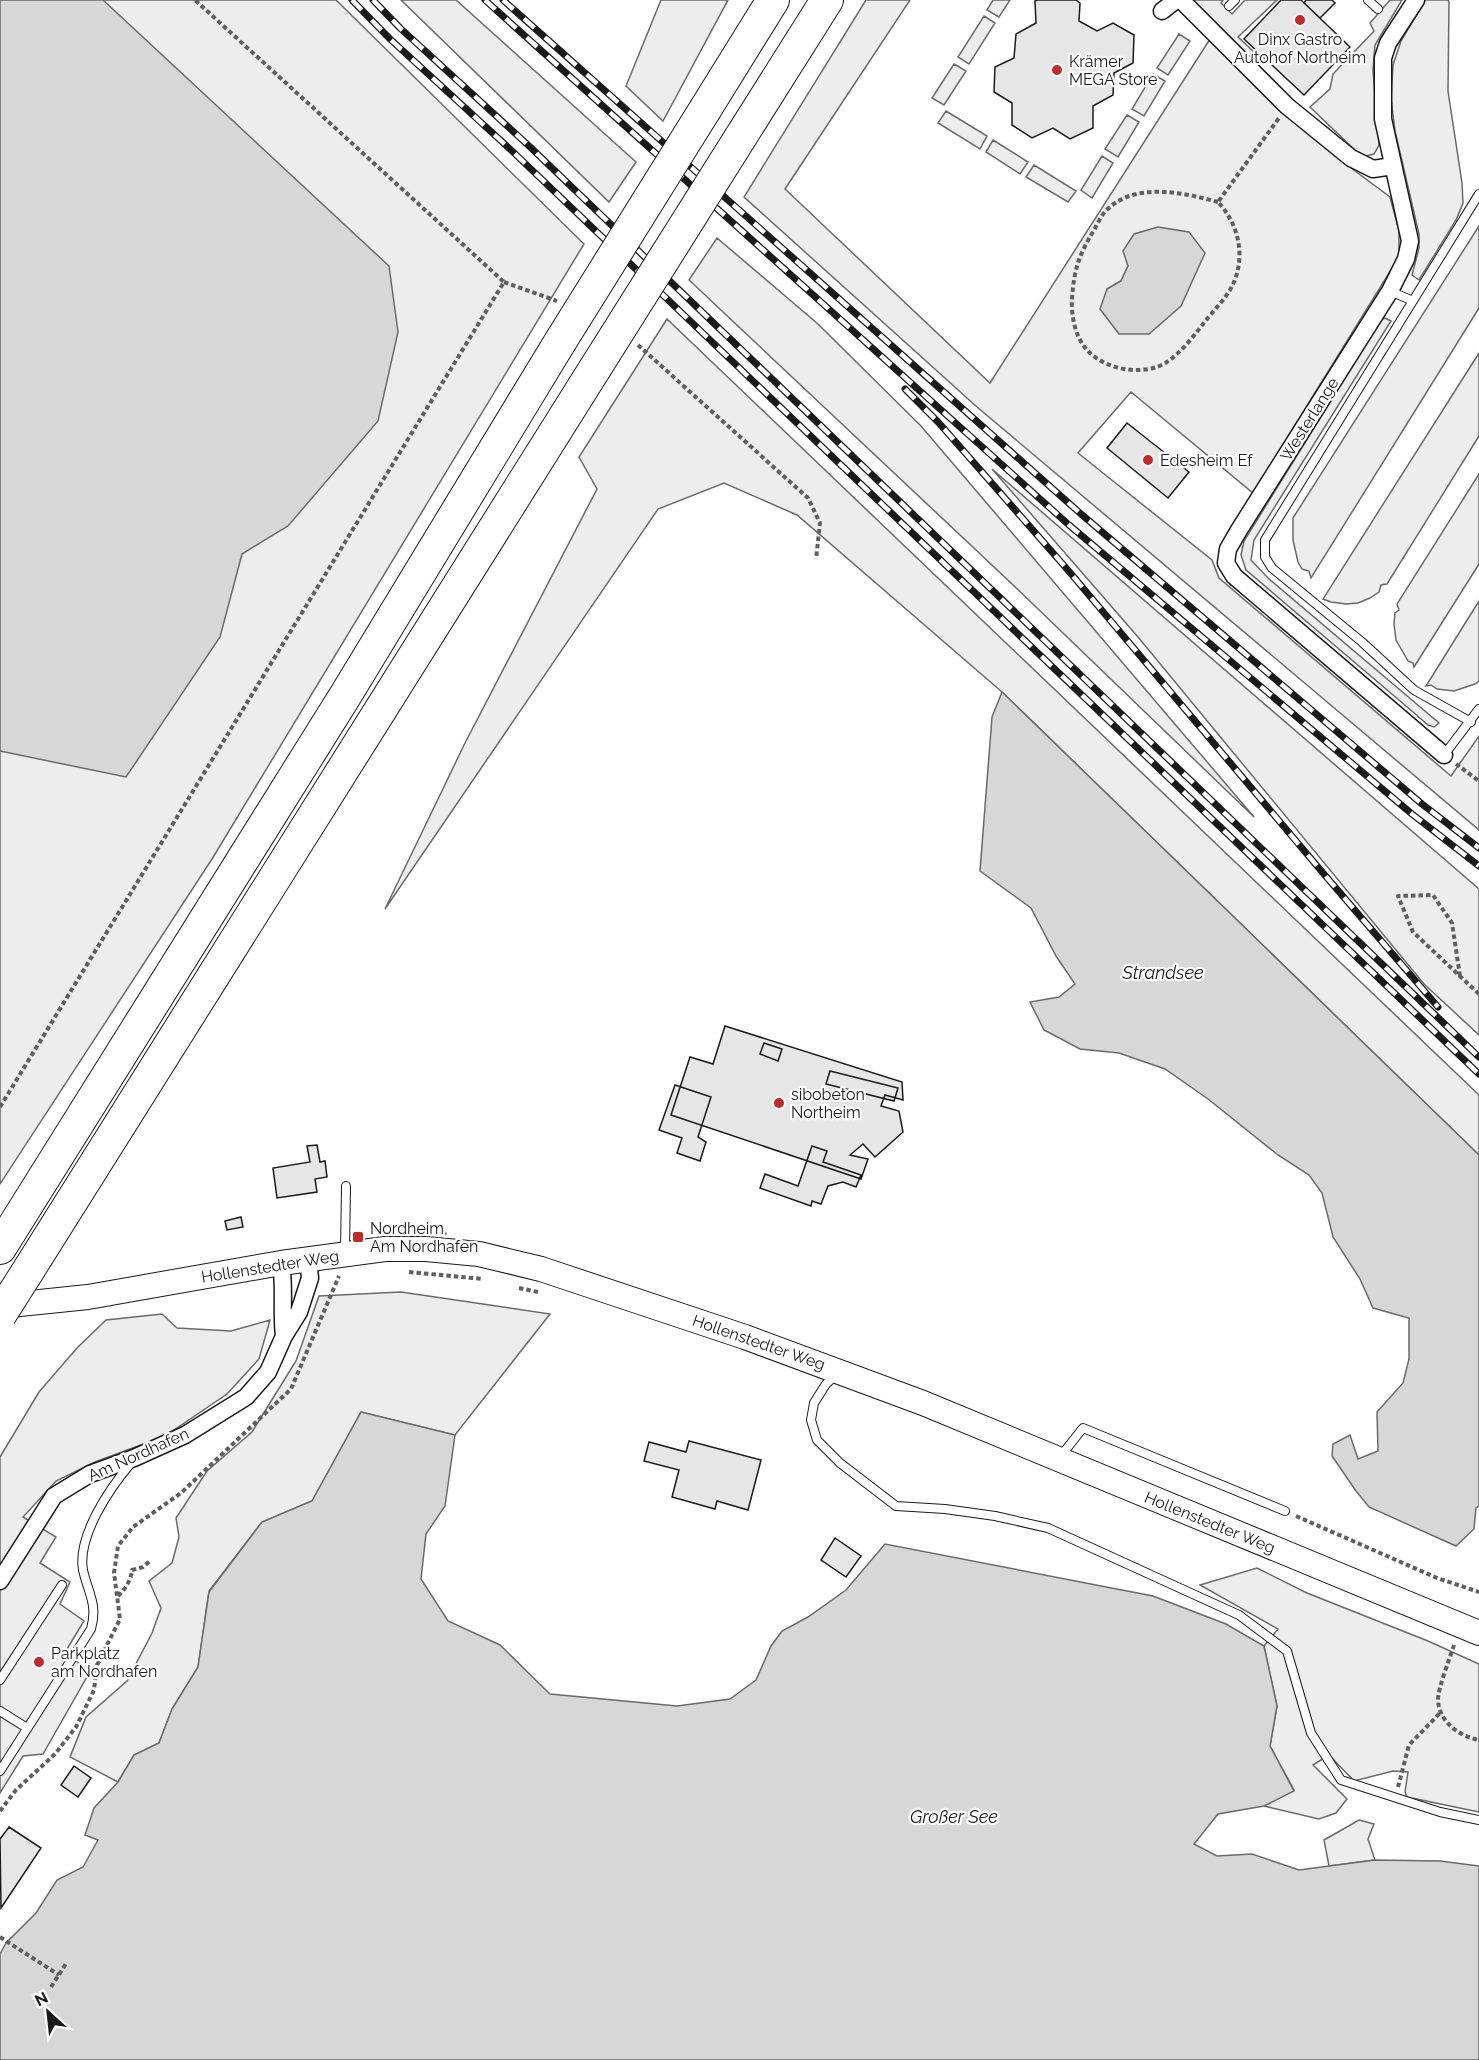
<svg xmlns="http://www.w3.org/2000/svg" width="1479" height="2060" font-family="Raleway,sans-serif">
<rect width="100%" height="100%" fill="#fff"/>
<path fill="#ededed" stroke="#6a6a6a" stroke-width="1.5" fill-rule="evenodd" d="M0,0H336L584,244L212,859L0,1184Z
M401,0H456L636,162L609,202Z
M661,0H728L663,121L626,86Z
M866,0H910L785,189L990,383L1210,39L1173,0H1223L1221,3L1232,14L1245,0H1277L1238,37L1254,52L1237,65L1339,159L1390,197L1399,231V257L1253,493L1131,392L1078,453L1212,560L1219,578L1451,776L1479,736V830L977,407L744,197ZM1128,266L1149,334L1107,289L1121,281Z
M993,0H1010L999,17L987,10Z
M1390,0H1402L1375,45L1373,70L1379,145L1374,154L1366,156L1357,152L1310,107L1330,89L1333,74L1374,31L1370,23Z
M1425,0H1448L1449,2L1448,91L1462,183L1463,203L1456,220L1419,280L1412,275L1419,248V234L1395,131L1391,99L1393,65L1401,41Z
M984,16L995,23L969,64L958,57Z
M1179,34L1190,41L1168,75L1157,68Z
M954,64L966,71L944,105L932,98Z
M1153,74L1165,81L1144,116L1132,109Z
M946,111L987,136L980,149L938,123Z
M1127,115L1139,122L1118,157L1105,149Z
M993,140L1028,162L1020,174L986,152Z
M1102,156L1113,163L1092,198L1081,190Z
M1034,165L1076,191L1068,202L1026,177Z
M1479,226V308L1311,578L1309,571L1302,569L1298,562L1293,540V518Z
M717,238L818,324L921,426L1254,817L1011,583L689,280Z
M1385,318L1391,321L1254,540L1251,560L1268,578L1439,723L1434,727L1428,725L1406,706L1246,570L1241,555L1244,541L1381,320Z
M667,319L1479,1095V1155L1002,692L797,515L724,483L658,509L385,909L465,743L597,489L579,457Z
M1479,353V436L1387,584L1381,585L1379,592L1370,598L1358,603L1346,604L1331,602L1323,599Z
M992,469L1479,889V1035L1424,984L1138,637Z
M1479,474V564L1414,667L1413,663L1408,661L1396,640L1394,624L1395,613L1399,610L1397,604Z
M1479,601V681L1475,684L1454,691L1437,689L1431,685L1426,686Z
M401,1292L550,1314L455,1435L361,1412L312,1501L262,1522L209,1591L198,1667L172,1709L159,1743L134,1755L118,1782L70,1757L86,1717L127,1681L152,1633L161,1608L149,1581L172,1563L179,1537L176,1518L207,1471L252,1432L296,1361L319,1296Z
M162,1314L177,1328L231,1331L270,1320L259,1359L227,1394L165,1436L95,1462L56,1481L23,1517L56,1537L40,1563L70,1582L60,1604L84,1621L67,1649L88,1675L43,1754L23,1756L0,1793V1457L39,1392L77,1348L106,1320Z
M1257,1568L1307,1593L1428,1641L1479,1664V1812L1407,1797L1405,1792L1408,1772L1393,1771L1354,1781L1329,1755L1313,1765L1347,1799L1336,1813L1319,1819L1264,1806L1294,1790L1270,1746L1277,1706L1264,1646L1278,1629L1200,1585Z
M1359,1820L1374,1824L1368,1839L1375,1860L1329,1866L1324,1840Z"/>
<path fill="#d7d7d7" stroke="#6a6a6a" stroke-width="1.5" d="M0,0H103L389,266L398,332L378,421L288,526L242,554L220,637L126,777L0,751Z
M1158,227L1189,232L1205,253L1181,306L1149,334H1119L1100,309L1107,289L1121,281L1128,266L1123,251L1134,234Z
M1002,692L1479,1155V1506L1476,1508L1474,1529L1456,1546L1369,1507L1356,1491L1332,1456L1333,1444L1350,1435L1358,1459L1378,1451L1377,1412L1403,1383L1409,1359V1318L1373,1308L1360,1279L1333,1237L1322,1193L1309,1175L1278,1155L1208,1099L1165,1069L1119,1053L1080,1049L1044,1030L1030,1002L1059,997L1075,984L1056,956L1031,908L980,871L992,717Z
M361,1412L455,1435L445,1506L426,1534L421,1579L448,1621L500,1645L550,1694L677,1706L730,1699L756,1680L771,1646L782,1631L808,1617L846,1590L885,1544L1153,1596L1226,1624L1264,1646L1277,1706L1270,1746L1294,1791L1264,1806L1218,1814L1194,1844L1217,1856L1252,1854L1299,1870L1375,1860L1440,1861L1479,1866V2060H0V1954L6,1943L36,1913L57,1880L83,1867L98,1840L85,1835L94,1808L118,1782L134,1755L159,1743L172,1709L198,1667L209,1592L262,1522L312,1501Z"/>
<path fill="#e6e6e6" stroke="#1a1a1a" stroke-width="1.5" d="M1037,0H1076L1080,3L1079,21L1097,31L1113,23L1134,35L1133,63L1114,73L1113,95L1093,106V128L1070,139L1053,128L1032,138L1012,125V103L994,92L995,67L1014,58L1016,34L1036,23L1035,1Z
M1281,0H1301L1350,47L1304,95L1244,39Z
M1306,0H1332L1335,3L1320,18L1304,3Z
M1127,423L1189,472L1168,498L1107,448Z
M725,1026L902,1082L903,1100L885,1095L881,1106L899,1111L903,1132L875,1157L863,1144L850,1155L868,1159L861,1179L671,1115L690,1057L713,1064Z
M764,1043L782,1049L778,1061L760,1054Z
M830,1071L898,1088L894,1101L826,1084Z
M675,1085L711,1097L698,1137L706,1142L700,1161L677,1153L682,1138L659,1130Z
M317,1145L320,1162L325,1161L327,1177L315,1179L317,1192L277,1198L273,1168L310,1162L307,1146Z
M812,1146L827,1151L823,1162L861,1175L856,1187L843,1182L828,1186L821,1204L812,1201L811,1206L760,1188L765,1174L798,1186Z
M241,1217L243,1227L227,1230L225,1221Z
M689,1441L761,1460L748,1510L717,1501L715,1509L672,1497L679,1470L644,1461L649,1442L686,1452Z
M835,1538L861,1556L846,1577L821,1560Z
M74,1766L91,1778L78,1797L61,1785Z
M9,1827L41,1848L1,1908L0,1839Z"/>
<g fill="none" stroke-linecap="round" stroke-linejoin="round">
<g stroke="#1a1a1a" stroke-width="10">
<path id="service" d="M1368,0L1378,9
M1229,6L1235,0
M1390,291L1413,301
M1471,722L1414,690L1362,642L1272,568L1265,557V540L1479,194
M1444,755L1479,709
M345,1251L346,1186
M836,1375L826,1384L814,1403L811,1420L817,1440L840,1463L896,1506L945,1509L995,1516L1048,1528L1239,1615L1287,1651L1311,1733L1341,1780L1440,1812L1479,1820
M1060,1457L1083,1428L1285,1511
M0,1680L62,1585
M0,1711L27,1728
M0,1771L91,1629C98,1604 88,1593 83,1570C77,1536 110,1488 131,1463"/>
</g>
<g stroke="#1a1a1a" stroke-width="19">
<path id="minor" d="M1181,0L1287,106L1351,158L1373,169L1393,166
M1416,0L1388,43L1383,58V119L1410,241L1406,259L1390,291L1239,530L1228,549L1226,563L1234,576L1444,755
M1162,11L1176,0
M281,1263C285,1288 281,1312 284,1336
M0,1581L54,1496L90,1474L134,1458L185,1435L246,1397L268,1372L284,1336L299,1312L310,1278L308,1259"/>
</g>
<g stroke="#1a1a1a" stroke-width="26">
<path id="secondary" d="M0,1306L88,1297L281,1263L385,1249H426L479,1254L541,1269L745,1337L923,1403L1479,1633"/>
</g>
<g stroke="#1a1a1a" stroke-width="34">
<path id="motorway" d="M706,108L773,0
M740,138L827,0
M0,1248L345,696L560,342
M26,1274L594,370"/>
</g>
<path stroke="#5f5f5f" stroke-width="4" stroke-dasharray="4.5 3" stroke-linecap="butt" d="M1218,202C1185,193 1137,182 1109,208C1102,213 1098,223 1094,230C1079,255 1074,269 1072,299C1071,315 1075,337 1087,350C1105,370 1144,377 1167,362C1183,351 1196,333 1207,319C1215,309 1224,300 1230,290C1247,260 1240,226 1218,202L1279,118
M504,282L557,301
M638,345L808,498L820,523L816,559
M1456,764L1479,781
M1460,976L1452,923L1433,895L1398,896L1413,932L1479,994
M0,1107L504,282L195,0
M409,1272L483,1279
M519,1288L538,1292
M1296,1516L1437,1578L1479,1592
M118,1596C126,1588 131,1580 132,1570L143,1567L150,1561
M1454,1645C1450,1658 1438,1688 1438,1700C1439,1722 1459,1736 1479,1740
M1398,1787L1409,1745L1441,1712
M0,1811L16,1790L55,1754L76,1727L94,1690L97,1665L120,1619L114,1573L118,1546L133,1527L181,1493L291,1389L339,1276
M0,1937L59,1975
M51,1987L67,1962"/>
<use href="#service" stroke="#fff" stroke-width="8"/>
<use href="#minor" stroke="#fff" stroke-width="16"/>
<use href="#secondary" stroke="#fff" stroke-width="24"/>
<use href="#motorway" stroke="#fff" stroke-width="32"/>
<g stroke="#1a1a1a" stroke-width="7">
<path id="rail" d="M352,0L390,39L511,150L1479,1074
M373,0L400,28L528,145L1479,1057
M485,0L1069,525L1412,814L1479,866
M503,0L1081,514L1422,804L1479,848
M905,389L939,423L1067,569L1323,873L1438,1007"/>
</g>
<use href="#rail" stroke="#fff" stroke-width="4.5" stroke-dasharray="14" stroke-linecap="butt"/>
<g stroke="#1a1a1a" stroke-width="34" stroke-linecap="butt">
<path id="motorway-bridge" d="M560,342L706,108
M594,370L740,138
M0,1315L26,1274"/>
</g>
<use href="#motorway-bridge" stroke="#fff" stroke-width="32"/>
</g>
<g fill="#c62828" stroke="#fff" stroke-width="2">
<circle cx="1300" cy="20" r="6"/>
<circle cx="1057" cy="70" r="6"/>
<circle cx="1148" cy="460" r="6"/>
<circle cx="779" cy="1103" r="6"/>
<rect x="352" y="1231" width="12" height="12" rx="3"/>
<circle cx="39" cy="1662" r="6"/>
</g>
<g text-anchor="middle" stroke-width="4.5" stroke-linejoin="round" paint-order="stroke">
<g font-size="16" fill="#1a1a1a" stroke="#fff" text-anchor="start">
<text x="1300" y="45" text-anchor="middle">Dinx Gastro<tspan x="1300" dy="18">Autohof Northeim</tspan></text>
<text x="1069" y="67">Krämer<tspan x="1069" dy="18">MEGA Store</tspan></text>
<text x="1160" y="466">Edesheim Ef</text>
<text x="791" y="1100">sibobeton<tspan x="791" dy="18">Northeim</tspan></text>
<text x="370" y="1234">Nordheim,<tspan x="370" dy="18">Am Nordhafen</tspan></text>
<text x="51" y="1659">Parkplatz<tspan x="51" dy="18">am Nordhafen</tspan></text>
</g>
<g font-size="16" fill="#1a1a1a" stroke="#fff">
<text transform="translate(1309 419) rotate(-58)" y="6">Westerlange</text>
<text transform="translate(270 1266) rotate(-9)" y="6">Hollenstedter Weg</text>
<text transform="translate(759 1342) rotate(19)" y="6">Hollenstedter Weg</text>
<text transform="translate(138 1454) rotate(-24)" y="6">Am Nordhafen</text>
<text transform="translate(1210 1522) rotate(22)" y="6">Hollenstedter Weg</text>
</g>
<g font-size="18" font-style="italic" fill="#1a1a1a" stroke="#fff">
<text x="1163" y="979">Strandsee</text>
<text x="954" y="1823">Großer See</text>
</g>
</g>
<g transform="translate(48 2012) rotate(333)" stroke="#ffffff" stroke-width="4.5" paint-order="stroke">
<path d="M0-4.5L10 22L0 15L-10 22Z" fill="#1a1a1a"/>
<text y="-9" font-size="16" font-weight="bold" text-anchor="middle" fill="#1a1a1a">N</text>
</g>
</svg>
